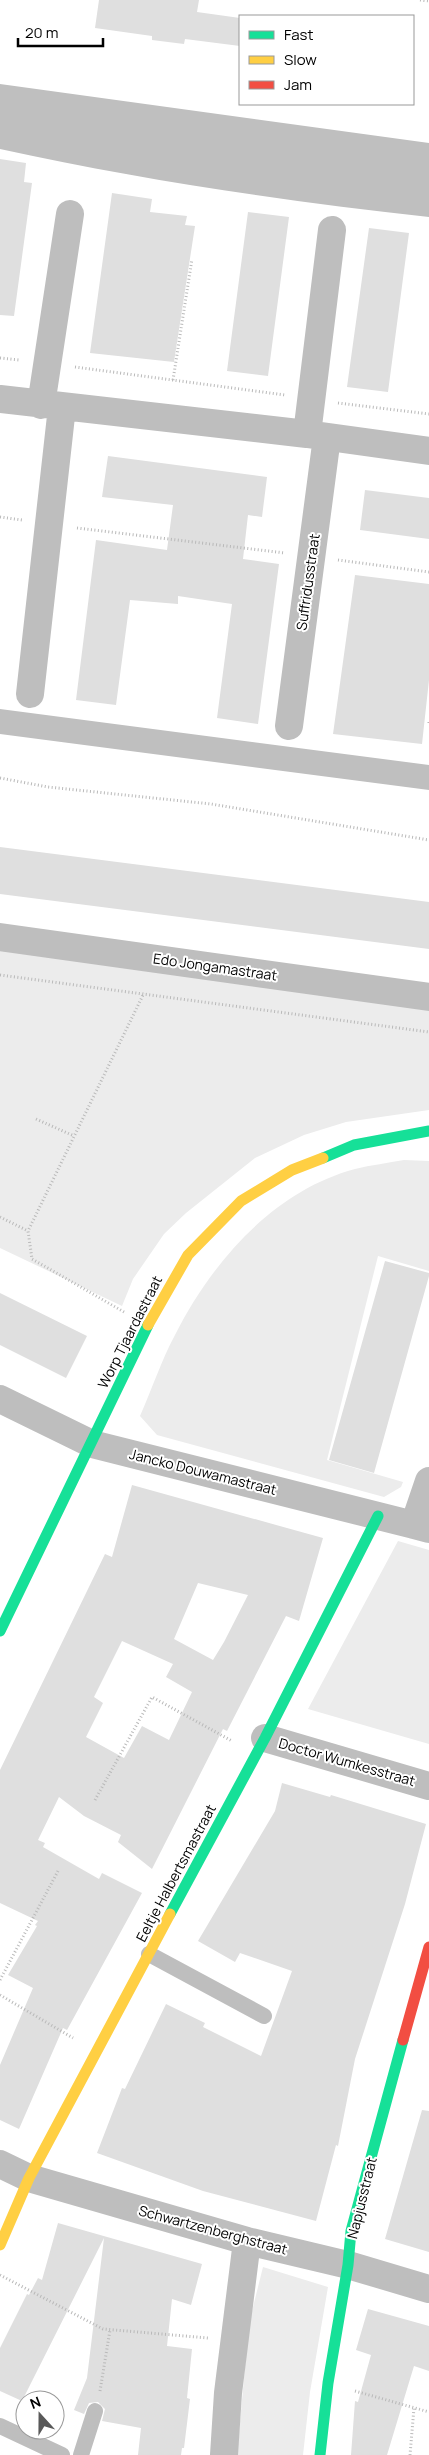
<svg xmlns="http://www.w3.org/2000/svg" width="429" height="2455" font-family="Manrope,sans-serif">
<rect width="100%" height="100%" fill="#fff"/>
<path fill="#ececec" d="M0,946L429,997V1110L346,1122L304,1135L255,1158L186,1213L164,1234L133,1279L122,1306L0,1248Z
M404,1160L429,1161V1271L378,1256L327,1460L403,1482L401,1487L384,1497L157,1435L140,1416C152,1389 161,1361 175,1335C212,1262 273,1191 355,1169C371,1165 388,1163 404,1160Z
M398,1541L429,1550V1744L308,1709Z
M263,2267L328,2287L310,2392L303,2455H237L249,2323Z"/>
<path fill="#bfbfbf" d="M0,84L429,143V217C285,201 141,180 0,149Z
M0,709L429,765V790L0,734Z"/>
<path fill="#dfdfdf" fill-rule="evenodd" d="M99,0H199L197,12L240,18V46L185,39L184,44L152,40V36L95,28Z
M0,159L26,163L24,182L32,183L14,316L0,315Z
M112,193L152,199L150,212L187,216L185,225L195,226L174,362L90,353Z
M248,212L289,217L268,376L227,371Z
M369,228L409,233L388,392L347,387Z
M108,456L267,477L262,517L248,515L243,559L279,564L258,724L217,718L232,604L178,596V604L130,600L116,705L76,700L96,540L167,550L173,505L102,497Z
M365,490L429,498V539L360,530Z
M355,575L429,584V680L422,744L333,734Z
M0,847L429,902V949L0,894Z
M385,1261L429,1273V1276L374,1473L329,1460Z
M0,1293L87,1336L66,1378L0,1345Z
M132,1485L323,1538L299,1621L286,1616L227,1731L223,1729L152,1869L118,1842L121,1835L84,1816L59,1797L38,1840L45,1843L43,1847L99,1879L102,1873L142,1893L67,2030L63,2028L19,2129L0,2120V2065L33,1988L8,1975L37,1926L35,1925L38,1921L0,1903V1770L105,1554L112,1557ZM198,1583L248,1595L224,1642L213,1660L174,1639ZM122,1641L173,1664L166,1677L192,1692L169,1740L142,1726L124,1758L86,1737L103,1703L94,1697Z
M282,1783L330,1797L331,1795L426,1824L405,1904L355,2059L338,2146L336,2145L316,2221L203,2191L97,2153L122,2088L125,2089L166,2004L205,2023L203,2027L261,2056L292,1971L240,1953L235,1962L198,1941L275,1811Z
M422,2110L429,2111V2252L385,2239Z
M58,2223L202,2264L191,2305L172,2299L167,2346L192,2349L187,2398L190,2399L184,2448H182L181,2455H138L141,2428L102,2421L105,2409L98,2402L89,2403L84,2414L74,2410L87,2378L104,2238L22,2401L0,2391V2348L27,2294L29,2295L38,2278L42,2280Z
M368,2309L429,2326V2371L414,2366L387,2455H351L355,2401L358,2402L371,2355L356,2350Z"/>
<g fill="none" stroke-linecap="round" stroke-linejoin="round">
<path stroke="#b9b9b9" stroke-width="3" stroke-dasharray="1 2.5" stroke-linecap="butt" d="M420,0L429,1
M0,358L19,360
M75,367L285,395
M173,380L192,259
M338,403L429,414
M0,517L22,520
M77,528L285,553
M338,560L429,572
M429,723V720
M0,778L48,787L211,804L429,840
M0,975L429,1032
M36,1119L74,1136
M0,1217L28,1231
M124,1312L32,1259L28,1231L144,993
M95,1800L152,1697L232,1741
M0,1980L58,1871
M0,1995L73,2038
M0,2275L103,2329L208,2338
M100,2391L110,2330
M355,2391L429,2412
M410,2455L414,2408"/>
<path stroke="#bebebe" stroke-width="16" d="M149,1954L264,2016
M0,2426L62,2455
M81,2455L95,2411"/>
<path stroke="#bebebe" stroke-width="28" d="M0,399L307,434L429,451
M41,405L70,214
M307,434L332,230
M30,694L62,407
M289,726L327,437
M0,937L429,997
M0,1399L92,1444L414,1525
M429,1481L414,1525L429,1529
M265,1738L429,1786
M0,2164L29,2178L247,2241L348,2265L429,2289
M224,2455L228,2393L247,2241"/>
<path stroke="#16e098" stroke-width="11" d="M323,1158L354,1145L429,1131
M0,1631L148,1325
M170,1914L265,1738L378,1516
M320,2455L328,2383L348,2265L351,2231L403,2040"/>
<path stroke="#ffcf43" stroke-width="11" d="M148,1325L188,1255L241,1201L292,1170L323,1158
M0,2245L29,2178L170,1914"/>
<path stroke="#f24e42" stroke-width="11" d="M403,2040L429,1947"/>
</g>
<g text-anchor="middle" stroke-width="4" stroke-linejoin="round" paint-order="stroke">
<g font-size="14" fill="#000" stroke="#fff">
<text transform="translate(308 582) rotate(-82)" y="5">Suffridusstraat</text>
<text transform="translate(215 967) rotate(8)" y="5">Edo Jongamastraat</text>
<text transform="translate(130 1332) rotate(-63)" y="5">Worp Tjaardastraat</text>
<text transform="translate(203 1472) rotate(14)" y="5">Jancko Douwamastraat</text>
<text transform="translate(347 1762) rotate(16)" y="5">Doctor Wumkesstraat</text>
<text transform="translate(176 1873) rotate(-62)" y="5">Eeltje Halbertsmastraat</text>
<text transform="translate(362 2198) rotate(-76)" y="5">Napjusstraat</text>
<text transform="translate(213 2230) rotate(15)" y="5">Schwartzenberghstraat</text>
</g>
</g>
<rect x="239" y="15" width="175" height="90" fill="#ffffff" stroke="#999999"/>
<rect x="249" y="31" width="25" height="8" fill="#16e098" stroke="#999999"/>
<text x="284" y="40" font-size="15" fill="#000000">Fast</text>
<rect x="249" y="56" width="25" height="8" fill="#ffcf43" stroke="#999999"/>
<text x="284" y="65" font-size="15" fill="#000000">Slow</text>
<rect x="249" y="81" width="25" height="8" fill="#f24e42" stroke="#999999"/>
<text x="284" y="90" font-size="15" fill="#000000">Jam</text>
<g transform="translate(40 2415) rotate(339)"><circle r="24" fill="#ffffff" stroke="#999999"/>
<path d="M0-4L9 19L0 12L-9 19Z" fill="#595959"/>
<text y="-8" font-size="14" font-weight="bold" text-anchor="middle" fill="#000000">N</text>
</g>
<path d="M18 38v8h85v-8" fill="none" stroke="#000000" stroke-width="2.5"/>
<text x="25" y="38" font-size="15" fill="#000000" stroke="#ffffff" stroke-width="4" paint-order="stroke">20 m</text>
</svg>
